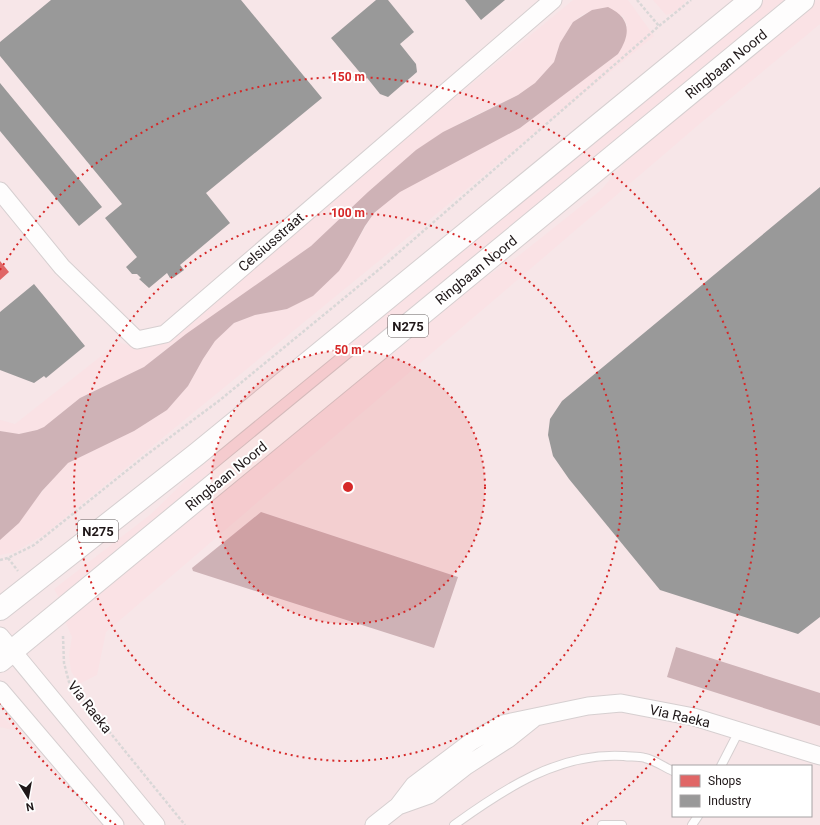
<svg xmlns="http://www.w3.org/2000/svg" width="820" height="825" font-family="Roboto,sans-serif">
<rect width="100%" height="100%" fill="#faf4f4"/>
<path fill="#f7e6e8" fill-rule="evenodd" d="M0,0H820V825H0ZM673,766H811V816H673Z"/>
<path fill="#fae2e5" d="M573,0H628L654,36L45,534L15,552L0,555V540L10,531L56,475L68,463L134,431L167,410L188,386L203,359L215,341L234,323L255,315L287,309L313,296L339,271L374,213L400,191L520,128L540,113L618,54L627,25L623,16L596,9L582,15L573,22L560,43L554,62L535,83L518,95L467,119L416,150L368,192L311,246L171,345L144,367L80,398L44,427L37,430L19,434L0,431V420L15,424L119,342C136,349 151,346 166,336Z
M653,0H686C681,10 675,12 666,15Z
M764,0H784L59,598L54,589L151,514L214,453Z
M816,0H820V24L703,121L106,632L97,675L79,684L71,671L69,655L72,637L65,621L468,287L512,261L600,191L631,155Z
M0,715L18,731L0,727Z"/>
<path fill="#ceb2b6" d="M608,7C631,18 631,34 618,54L520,128L400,192L374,213L365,226L348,257L339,271L313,296L287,309L255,315L234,323L215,341L203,359L188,386L167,410L134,431L68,463L42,491L19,523L0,540V431L19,434L37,430L44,427L80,398L144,367L186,334L311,246L368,192L416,150L443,132L518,95L535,83L554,62L560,43L573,22L592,10Z
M261,512L458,577L434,648L193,571L192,568Z
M676,647L820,693V726L667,677Z"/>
<path fill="#e06666" d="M0,261L9,272L0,280Z"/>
<path fill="#999" d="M51,0H241L322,98L206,193L230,223L180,265L184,270L173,278L172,276L170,278L167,273L149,288L139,279L141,278L137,274H132L126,267L137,257L105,218L122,204L0,56V42Z
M376,0H388L414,32L400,44L416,64L417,72L388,97L380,94L364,74L362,75L331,38Z
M465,0H505L481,20Z
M0,83L102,207L79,226L0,131Z
M820,187V617L798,634L660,590L569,479L553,456L548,435L550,419L562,401Z
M34,284L85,346L46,378L44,376L34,383L0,370V312Z"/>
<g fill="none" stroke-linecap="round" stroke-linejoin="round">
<g stroke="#d6cfd0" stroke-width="10">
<path id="service" d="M721,766L739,731
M454,825C504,789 559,752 624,756C630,757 638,756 645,758C654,760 664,767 673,771
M602,825H622
M692,825L698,816"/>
</g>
<g stroke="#d6cfd0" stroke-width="19">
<path id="minor" d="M0,191L62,267L137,340L165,334L553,0
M0,636L156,825
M0,690L115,825
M398,806L429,795L466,766L508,739L533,719
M374,825L398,806L414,785L471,742L502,724L588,706L621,703L694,717L820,756"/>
</g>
<g stroke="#d6cfd0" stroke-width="24">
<path id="primary" d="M0,609L197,454L751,0
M0,661L803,0"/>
</g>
<path stroke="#d9d7d7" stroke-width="2.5" stroke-dasharray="3 2" stroke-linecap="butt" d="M637,0L659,26
M8,558L18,571
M0,560L8,558L34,545L145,456L220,400L382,267L659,26L691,0
M63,636L64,663L69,682L185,825"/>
<use href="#service" stroke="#fefdfd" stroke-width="8"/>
<use href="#minor" stroke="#fefdfd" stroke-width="17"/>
<use href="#primary" stroke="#fefdfd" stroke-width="22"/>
</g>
<circle cx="348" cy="487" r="137" fill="#d62828" fill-opacity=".12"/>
<g fill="none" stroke="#d62828" stroke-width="2" stroke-dasharray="2 4">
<circle cx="348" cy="487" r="137"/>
<circle cx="348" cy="487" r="274"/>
<path d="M116 825A410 410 0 0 1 0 704M0 270A410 410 0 1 1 580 825"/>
</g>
<g text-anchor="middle" stroke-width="4" stroke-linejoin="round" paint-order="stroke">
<g fill="#fff" stroke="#625d5d" stroke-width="1">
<rect x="388" y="315" width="40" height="22" rx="3"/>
<rect x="78" y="520" width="40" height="22" rx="3"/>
</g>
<g font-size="13" font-weight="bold" fill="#1f1718">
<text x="408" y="331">N275</text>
<text x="98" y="536">N275</text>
</g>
<g font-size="14" fill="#1f1718" stroke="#fff">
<text transform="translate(726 64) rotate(-39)" y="5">Ringbaan Noord</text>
<text transform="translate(271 242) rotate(-41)" y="5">Celsiusstraat</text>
<text transform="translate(476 270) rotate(-39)" y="5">Ringbaan Noord</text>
<text transform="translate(226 476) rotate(-39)" y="5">Ringbaan Noord</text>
<text transform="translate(90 707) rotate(52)" y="5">Via Raeka</text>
<text transform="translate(680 716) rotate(13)" y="5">Via Raeka</text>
</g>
</g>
<circle cx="348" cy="487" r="6" fill="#d62828" stroke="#fff" stroke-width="2"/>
<g font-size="12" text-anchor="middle" font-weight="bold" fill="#d62828" stroke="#fff" stroke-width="4" stroke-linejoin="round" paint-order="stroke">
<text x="348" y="81">150 m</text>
<text x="348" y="217">100 m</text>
<text x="348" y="354">50 m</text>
</g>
<rect x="672" y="765" width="140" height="52" fill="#ffffff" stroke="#a5a2a3"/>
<rect x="680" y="775" width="20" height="12" fill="#e06666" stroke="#a5a2a3"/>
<text x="708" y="785" font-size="12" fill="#1f1718">Shops</text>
<rect x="680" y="795" width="20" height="12" fill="#999999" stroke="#a5a2a3"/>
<text x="708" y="805" font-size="12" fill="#1f1718">Industry</text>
<g transform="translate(28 797) rotate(169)" stroke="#ffffff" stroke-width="3" paint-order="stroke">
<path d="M0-3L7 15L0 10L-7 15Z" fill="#1f1718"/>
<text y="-6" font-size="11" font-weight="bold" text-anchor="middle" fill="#1f1718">N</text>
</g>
</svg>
